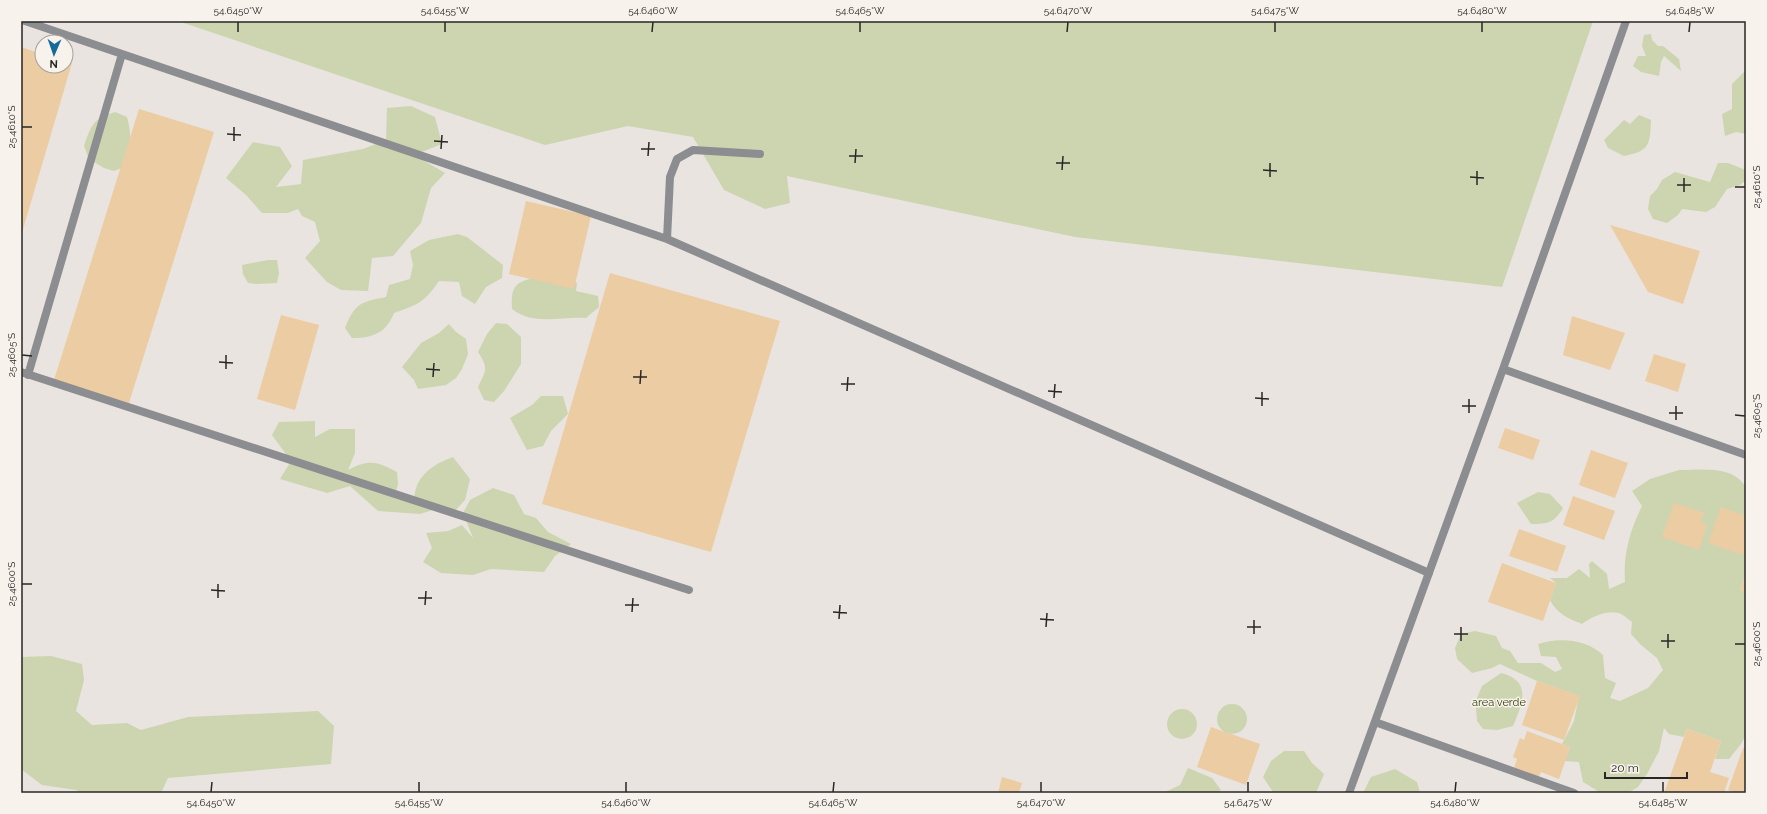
<svg xmlns="http://www.w3.org/2000/svg" width="1767" height="814" font-family="Raleway,sans-serif">
<rect width="100%" height="100%" fill="#e9e4df"/>
<path fill="#ccd5b0" d="M178,21H1593L1502,287L1075,237L787,176L790,203L765,209L724,190L693,137L628,126L545,145Z
M1651,34L1652,40L1658,46H1663L1679,59L1681,71L1664,56L1661,62L1659,76L1641,72L1633,66L1638,56H1646L1642,46L1644,35Z
M1746,70V134L1736,132L1725,136L1722,114L1732,109V84Z
M411,106L435,117L442,144L414,155L445,173L431,188L421,223L393,256L372,258L368,291L341,290L327,282L305,258L320,241L315,222L302,216L298,209L288,213H262L246,195L226,178L253,142L280,147L292,166L276,187L301,184L303,160L363,149L386,140L387,108Z
M115,112L127,117C132,135 131,148 126,166L114,171L104,168L89,159L84,146C91,126 93,118 115,112Z
M1639,115L1651,120C1650,146 1649,151 1624,156L1608,148L1604,140L1624,120L1630,124Z
M1718,163H1728L1746,170V180L1740,185L1727,189L1715,207L1706,212L1682,209L1678,215L1667,223L1653,219L1648,209L1650,196L1657,189L1662,180L1675,172L1710,182Z
M458,234L467,237L503,265L502,278L486,287L475,304L462,296L459,282L439,281C425,302 417,305 394,313C386,333 373,338 352,338L345,328C355,303 361,302 386,297L389,285L410,279L413,265L410,251L429,240Z
M268,260H277L279,273L277,283L256,284L248,283L243,274L242,265Z
M546,275L567,278L577,283L576,291L598,296L599,307L586,318C561,316 533,326 512,309C510,279 521,282 546,275Z
M496,323L507,324L521,337V364L504,391L494,402L484,400L478,387C486,370 489,369 478,352L487,334Z
M449,324L456,332L466,339L468,354L462,369L456,378L446,385L418,389L414,380L402,367L421,343L439,333Z
M541,396H563L568,414L551,431L543,446L527,450L510,418L532,405Z
M315,421V437L330,429H355V453L348,470C369,459 376,461 397,472L398,484L394,498L412,503C414,498 415,491 417,485C424,470 439,462 453,457L470,479L465,500L455,511L433,510L420,514L378,511L350,486L327,493L280,479L291,461L272,435L279,422Z
M1679,470C1702,470 1732,465 1746,487V573L1740,590L1746,592V735L1741,744L1729,759H1715L1721,741L1687,729L1684,737L1669,734L1664,728L1659,751L1647,774L1638,787L1628,793H1601L1583,782L1579,762L1565,761L1570,747L1562,744L1574,721L1579,696L1537,681L1500,664L1492,668L1472,673L1457,659L1455,648L1461,634L1475,631L1496,636L1502,648L1510,651L1518,663H1541L1555,672L1562,669L1556,657L1541,656L1538,644C1558,637 1587,639 1603,655L1605,678L1616,683L1610,698L1620,701L1648,688L1663,670L1657,658L1641,645L1631,634L1632,622C1628,619 1623,614 1618,613C1606,610 1591,617 1582,624C1569,619 1556,613 1550,600L1556,583L1550,578H1567L1579,569L1590,578L1589,564L1592,561L1607,574L1609,589L1625,582C1623,555 1630,530 1642,506L1632,491L1650,479Z
M493,488L514,495L524,514L536,518L548,532L571,544L555,556L544,572L491,569L473,575L441,573L423,562L432,548L426,533L448,531L462,525L473,538L463,513L470,500Z
M1538,492L1550,494L1563,508C1554,523 1548,524 1531,524L1517,503Z
M51,656L82,664L84,680L76,711L92,725L127,723L141,730L188,717L318,711L334,726L331,764L168,778L161,793H80L76,790L42,785L21,769V657Z
M1501,673C1532,681 1523,703 1513,726L1497,730L1483,729L1477,721L1476,709L1477,698L1482,686Z
M1217 719a15 15 0 1 1 30 0a15 15 0 1 1-30 0Z
M1167 724a15 15 0 1 1 30 0a15 15 0 1 1-30 0Z
M1284,751H1304L1312,763L1324,774L1316,793L1273,792L1263,777L1271,761Z
M1188,768L1212,778L1221,790L1217,793H1163L1180,785Z
M1395,769L1417,782L1420,793H1363L1371,777Z"/>
<path fill="#eccca2" d="M21,47L42,54V66H66V61L72,63L21,236Z
M139,109L214,132L129,403L54,380Z
M526,201L591,216L574,289L509,274Z
M1610,225L1700,251L1683,304L1648,292Z
M610,273L780,321L711,552L542,504Z
M281,315L319,325L295,410L257,399Z
M1572,316L1625,333L1610,370L1563,355Z
M1654,354L1686,364L1678,392L1645,381Z
M1505,428L1540,440L1533,460L1498,448Z
M1591,450L1628,463L1615,498L1579,485Z
M1573,496L1615,511L1604,540L1563,525Z
M1674,503L1704,513L1700,522L1707,525L1699,550L1662,537Z
M1721,507L1746,516V546L1743,555L1708,543Z
M1519,529L1566,546L1557,572L1509,556Z
M1502,563L1556,583L1543,621L1488,602Z
M1746,573V592L1740,590Z
M1537,681L1580,696L1564,740L1522,725Z
M1211,727L1260,744L1246,785L1197,767Z
M1687,729L1721,741L1710,772L1729,778L1724,793H1664Z
M1527,731L1570,747L1559,779L1541,772L1538,779L1513,771L1517,759L1513,757L1520,738L1524,740Z
M1743,748L1746,749V793H1737L1728,790Z
M1002,777L1022,783L1019,793H998Z"/>
<g fill="none" stroke-linecap="round" stroke-linejoin="round">
<path stroke="#8c8d90" stroke-width="8" d="M25,21L667,239L1429,573
M667,239L670,177L677,159L693,150L760,154
M21,372L689,590
M28,375L122,54"/>
<path stroke="#8c8d90" stroke-width="8" d="M1503,369L1746,455
M1375,722L1574,793
M1349,793L1503,369L1626,21"/>
</g>
<path fill="none" stroke="#292725" stroke-width="1.5" d="M238,32V22M445,32V22M652,32L653,22M860,32V22M1067,32L1068,22M1275,32V22M1482,32V22M1689,32L1690,22M22,127H32M227,134L241,135M234,141V127M434,141L448,142M441,149L442,135M641,149H655M648,156L649,142M849,156H863M855,163L856,149M1056,163H1070M1062,170L1063,156M1263,170L1277,171M1270,177V163M1470,177L1484,178M1477,185V171M1677,185H1691M1735,187H1745M1684,192V178M22,355L32,356M219,362L233,363M226,369V355M426,369L440,370M433,377L434,363M633,377H647M640,384L641,370M841,384H855M847,391L848,377M1048,391L1062,392M1054,398L1055,384M1255,398L1269,399M1262,406V392M1462,406H1476M1469,413V399M1669,413H1683M1735,415L1745,416M1676,420V406M22,584H32M211,590L225,591M218,598V584M418,598H432M425,605L426,591M625,605H639M632,612L633,598M833,612L847,613M839,619L840,605M1040,619L1054,620M1046,627L1047,613M1247,627H1261M1254,634V620M1454,634H1468M1461,641V627M1661,641H1675M1735,644H1745M1668,648V634M211,792L212,782M419,792V782M626,792V782M833,792L834,782M1041,792V782M1248,792V782M1455,792L1456,782M1663,792V782"/>
<g text-anchor="middle" stroke-width="3" stroke-linejoin="round" paint-order="stroke">
<g font-size="11" fill="#353e05" stroke="#f7f2ec">
<text x="1499" y="706">area verde</text>
</g>
</g>
<rect width="1767" height="814" fill="none" stroke="#f7f2ec" stroke-width="44"/>
<g transform="translate(54 54) rotate(182)"><circle r="19" fill="#f7f2ec" stroke="#a5a19c"/>
<path d="M0-3L7 15L0 10L-7 15Z" fill="#156a9b"/>
<text y="-6" font-size="11" font-weight="bold" text-anchor="middle" fill="#292725">N</text>
</g>
<path d="M1605 772v6h82v-6" fill="none" stroke="#292725" stroke-width="2"/>
<text x="1611" y="772" font-size="12" fill="#292725" stroke="#f7f2ec" stroke-width="3" paint-order="stroke">20 m</text>
<rect x="22" y="22" width="1723" height="770" fill="none" stroke="#292725" stroke-width="1.5"/>
<g font-size="10" text-anchor="middle" fill="#292725">
<text x="238" y="14">54.6450°W</text>
<text x="445" y="14">54.6455°W</text>
<text x="653" y="14">54.6460°W</text>
<text x="860" y="14">54.6465°W</text>
<text x="1068" y="14">54.6470°W</text>
<text x="1275" y="14">54.6475°W</text>
<text x="1482" y="14">54.6480°W</text>
<text x="1690" y="14">54.6485°W</text>
<text transform="translate(11 127) rotate(-90)" y="4">25.4610°S</text>
<text transform="translate(1756 187) rotate(-90)" y="4">25.4610°S</text>
<text transform="translate(11 355) rotate(-90)" y="4">25.4605°S</text>
<text transform="translate(1756 416) rotate(-90)" y="4">25.4605°S</text>
<text transform="translate(11 584) rotate(-90)" y="4">25.4600°S</text>
<text transform="translate(1756 644) rotate(-90)" y="4">25.4600°S</text>
<text x="211" y="806">54.6450°W</text>
<text x="419" y="806">54.6455°W</text>
<text x="626" y="806">54.6460°W</text>
<text x="833" y="806">54.6465°W</text>
<text x="1041" y="806">54.6470°W</text>
<text x="1248" y="806">54.6475°W</text>
<text x="1455" y="806">54.6480°W</text>
<text x="1663" y="806">54.6485°W</text>
</g>
</svg>
